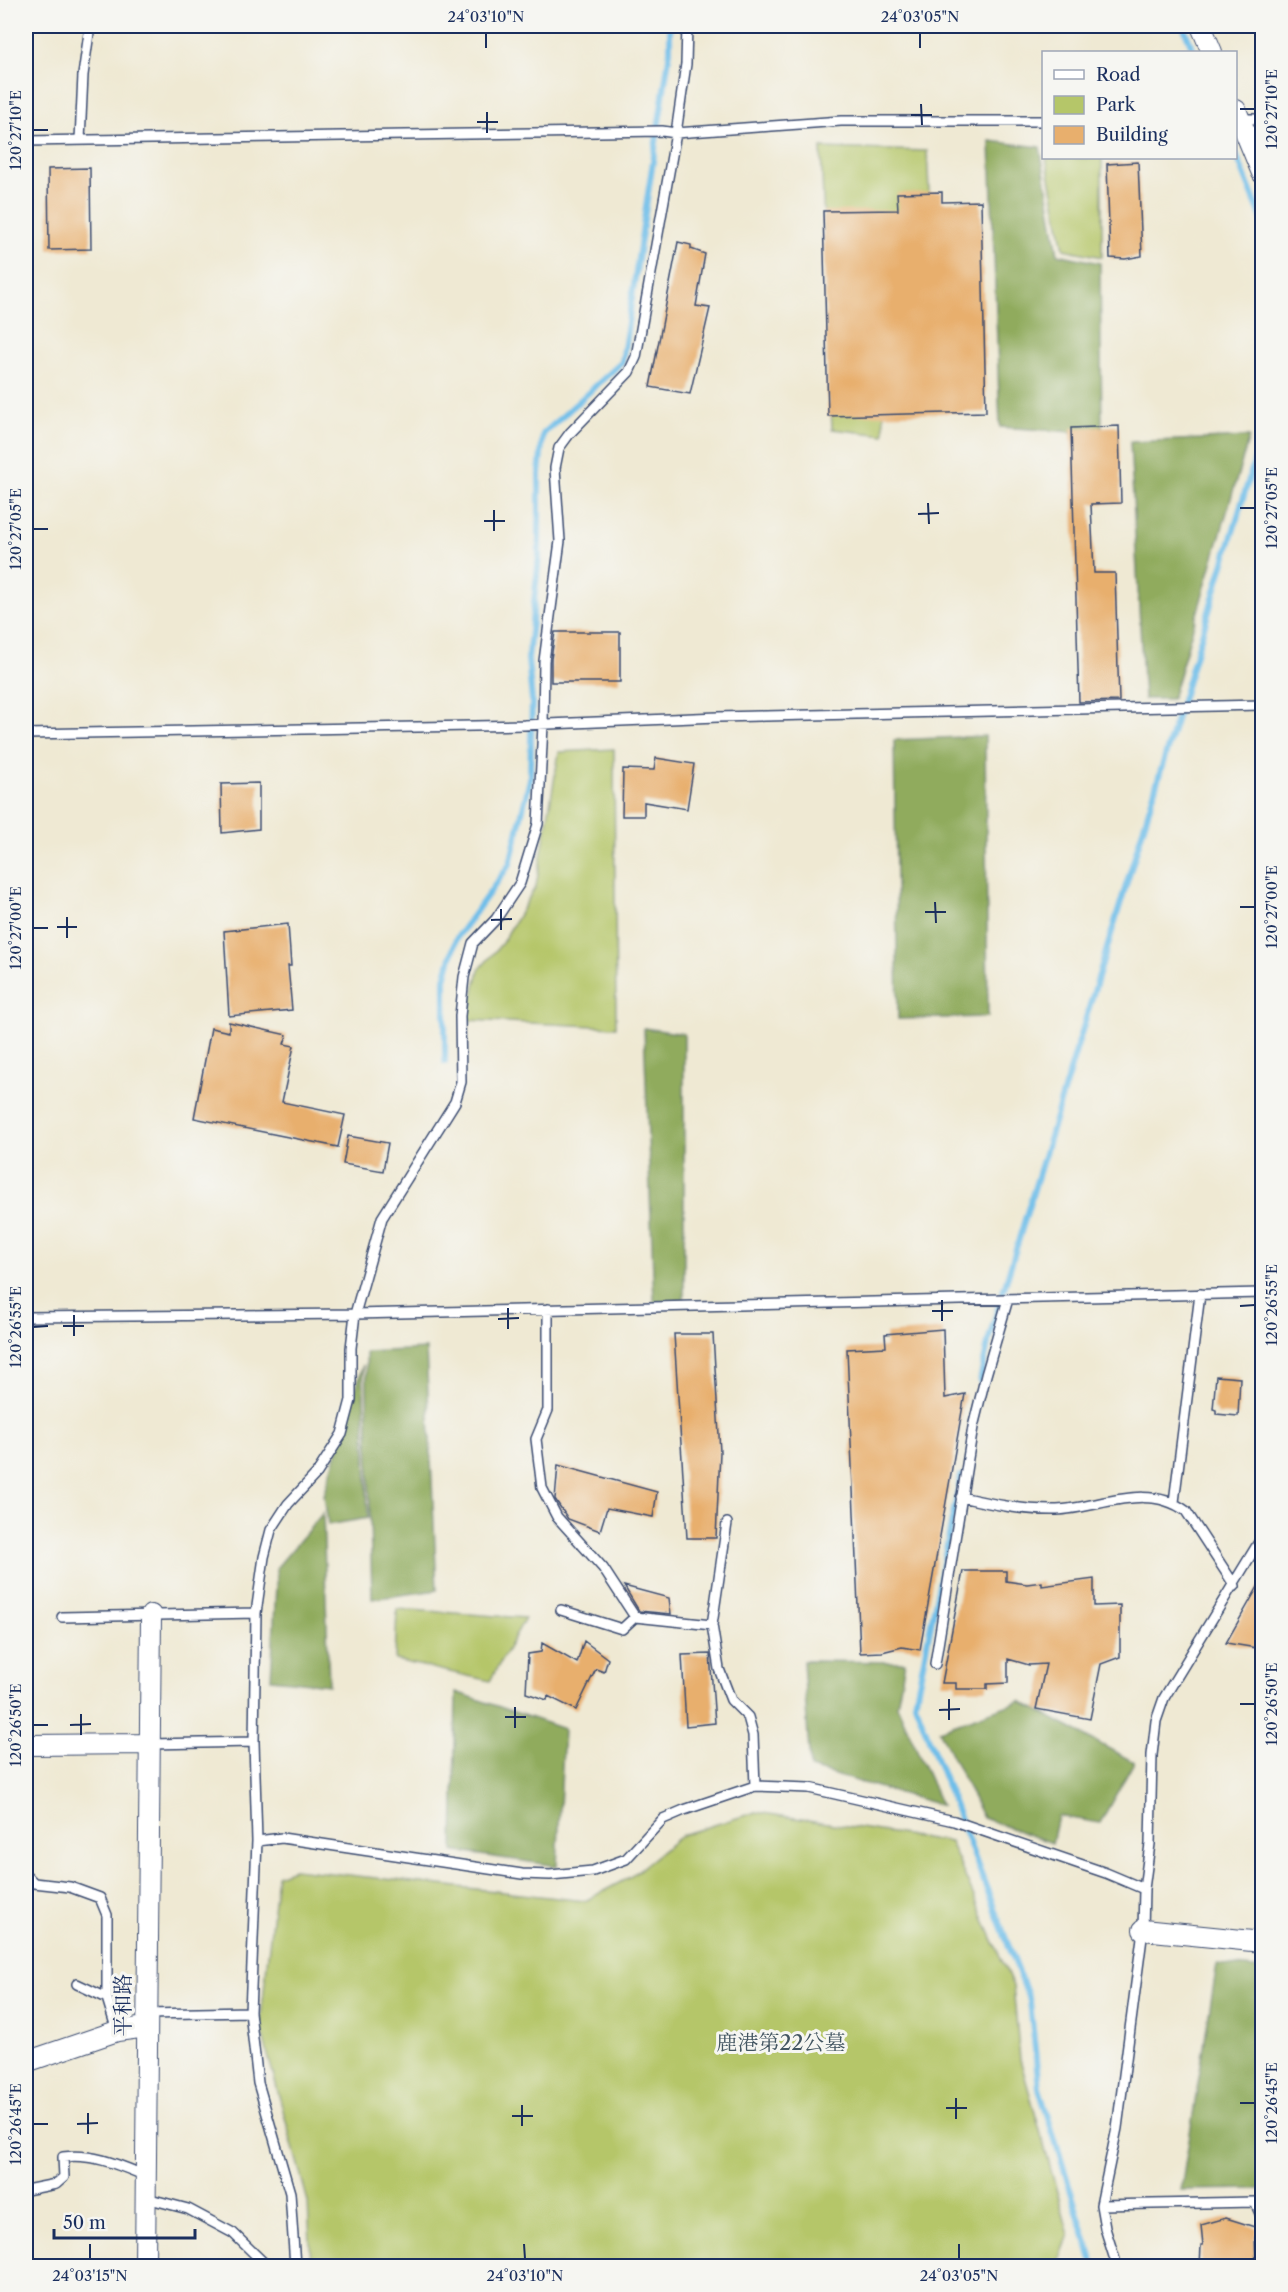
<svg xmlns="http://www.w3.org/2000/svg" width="1288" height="2292" font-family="'Libre Caslon Text','Noto Serif TC',serif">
<rect width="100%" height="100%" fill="#f6f6f2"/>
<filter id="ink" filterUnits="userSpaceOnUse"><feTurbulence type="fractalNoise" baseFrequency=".0167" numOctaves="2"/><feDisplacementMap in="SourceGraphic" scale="12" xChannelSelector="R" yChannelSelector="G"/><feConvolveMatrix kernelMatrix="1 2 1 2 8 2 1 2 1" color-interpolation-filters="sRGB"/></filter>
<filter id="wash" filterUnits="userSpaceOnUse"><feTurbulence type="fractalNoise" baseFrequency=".008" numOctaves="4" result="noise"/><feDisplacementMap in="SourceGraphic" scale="24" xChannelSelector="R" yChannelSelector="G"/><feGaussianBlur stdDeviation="1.35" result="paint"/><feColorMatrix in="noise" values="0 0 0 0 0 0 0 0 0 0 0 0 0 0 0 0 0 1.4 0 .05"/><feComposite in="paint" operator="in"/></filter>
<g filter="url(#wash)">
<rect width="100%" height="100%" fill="#efe9d3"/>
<path fill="#b5c669" stroke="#687a64" stroke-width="1.5" d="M821,148L927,151L931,229H880L884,435L832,429Z
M1046,158H1102V257L1064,249Z
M614,749L616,1027L467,1020L479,970L502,943L536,886L559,752Z
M397,1609L525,1618L490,1681L395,1660Z
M756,1812L950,1842L1013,1986L1020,2059L1069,2235L1057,2266H311L308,2202L260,2026L277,1875L294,1869L585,1901L630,1877L682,1835Z"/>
<path fill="#90ab5d" stroke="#566d5e" stroke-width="1.5" d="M990,141L1040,147L1058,254L1100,263L1102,434L1000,427Z
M1249,437L1172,699H1144L1130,442Z
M985,736L988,1017L898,1019L894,740Z
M644,1028L684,1034V1300L654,1302Z
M426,1349L437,1590L372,1599L366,1352Z
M363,1365L368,1518L328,1525L324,1495Z
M323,1513L329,1685L271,1679L277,1567Z
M803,1661L905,1662L897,1705L941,1805L810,1768Z
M456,1692L564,1729L557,1866L453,1851Z
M1020,1701L1134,1762L1100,1823L1058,1816L1052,1843L983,1818L939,1730Z
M1217,1964L1262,1969V2189L1181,2190Z"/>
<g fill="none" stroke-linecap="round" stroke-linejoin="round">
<path stroke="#6ebee9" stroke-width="6" d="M1183,26L1194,52
M1236,154L1262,219
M445,1062V979L456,939L510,864L530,779L532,700L528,659L539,556V474L543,434L622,362L670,51V26
M980,1381L989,1338L1262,436
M961,1476L915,1703L1030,2001L1039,2088L1094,2266"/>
</g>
<g id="blocks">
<path fill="#e8af6d" d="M1138,162L1142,256L1125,259L1110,258L1107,164Z
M90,168L91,249L49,250L48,169Z
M942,192V202L981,201L986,412L828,416L823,211L898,210L897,193Z
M678,242L691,245V249L705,254L696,306L710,308L690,394L650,387Z
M1119,426L1121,503L1091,504L1094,573H1115L1119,701L1079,702L1071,428Z
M555,632H620V682H551V659Z
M656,758L694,764L687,809L644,802V816H622L623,769L654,770Z
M259,783V829L222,833L221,784Z
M288,924L291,966H288L292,1010L229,1016L224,931Z
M229,1022L287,1035L284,1044L294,1046L282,1102L345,1115L338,1147L194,1118L211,1028L229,1032Z
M348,1136L388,1143L383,1171L343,1164Z
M943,1329L945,1398L965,1394L920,1650L902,1647L882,1652L860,1653L847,1349L886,1347L885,1334Z
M674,1334H713L720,1452L716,1538H687Z
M1216,1376L1240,1378L1238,1416L1216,1414V1410L1213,1409Z
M558,1465L657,1492L653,1517L607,1508L600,1531L568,1519L555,1499Z
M963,1571H1006V1581L1027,1584L1042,1582V1586L1094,1579V1606L1120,1605V1657L1101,1664L1090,1719L1036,1709L1046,1664L1029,1665L1008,1659V1683L987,1684V1689H956V1683H942Z
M1263,1578V1649L1226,1643Z
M624,1586L669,1598L671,1614L639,1611Z
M584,1641L608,1659L604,1672L596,1669L576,1710L548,1696L547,1700L526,1693L528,1654L541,1652L542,1643L577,1663Z
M710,1654L715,1723L686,1726L682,1655Z
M1226,2218L1258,2228L1255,2238L1256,2266H1200L1201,2245H1203L1201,2225Z"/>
</g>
</g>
<g filter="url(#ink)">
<use href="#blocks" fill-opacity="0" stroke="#3b4b70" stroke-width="1.5"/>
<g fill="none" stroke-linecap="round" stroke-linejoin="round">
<g stroke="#3b4b70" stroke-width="12">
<path id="service" d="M1238,119H1262
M80,140L83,75L90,26
M26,141L662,131L676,133L841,121H1044
M26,734L524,725L718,717L1262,705
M548,1309V1410L536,1439L542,1488L557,1517L603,1568L635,1617L712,1625L719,1669L731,1700L748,1717L753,1735L755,1786
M26,1317L355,1314L1262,1293
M961,1497C992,1504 1025,1511 1057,1510C1099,1508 1148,1482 1186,1511L1235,1586
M1174,1502L1200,1294
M561,1610L622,1629L635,1617
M62,1617L256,1613
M712,1625L727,1523
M935,1664L973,1427L986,1375L1008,1299
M150,1744L254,1742
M257,1841L282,1838L522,1874L550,1875L593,1871L626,1859L663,1819L684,1810L755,1786L809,1788L954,1821L1106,1873L1144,1889
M26,1875L34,1883L70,1887L100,1898L107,1915V1998
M77,1984L107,1998L117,2031
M147,2014L250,2012
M26,2190L56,2184L64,2177L63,2157C93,2153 119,2165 146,2176
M146,2198L188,2209L233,2233L267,2266
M1101,2205L1255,2202L1262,2218
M295,2266L290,2193L258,2083L250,2012L257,1841L254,1742L256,1613L264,1557L271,1530L288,1504L317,1473L342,1434L351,1400V1348L355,1314L382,1218L455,1102L461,1082L460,1016L464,977L473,943L496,919L520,883L538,824L543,725L544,661L560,541L555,468L559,448L570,433L629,372L636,357L676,133L686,64L687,26
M1117,2266L1105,2228L1101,2205L1117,2128L1143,1930L1144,1889L1150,1844L1152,1755L1156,1721L1164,1698L1262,1537"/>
</g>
<g stroke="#3b4b70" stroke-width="22">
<path id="minor" d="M1201,26L1212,52
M1236,110L1262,173
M26,1745L150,1744
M1143,1930L1262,1942
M26,2062L117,2031L147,2027
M145,2266L151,1615"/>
</g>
<use href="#service" stroke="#fff" stroke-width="9"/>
<use href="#minor" stroke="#fff" stroke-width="20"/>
</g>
</g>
<path fill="none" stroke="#1b2f5e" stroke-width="2" d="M486,33V48M920,33V48M921,104L922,125M1240,109H1255M487,112V133M911,115H932M477,122H498M33,130H48M928,503L929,524M1240,508H1255M494,510V531M918,514L939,513M484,521H505M33,529H48M935,902L936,923M1240,907H1255M501,909V930M925,912H946M67,917V938M491,920L512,919M57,927H77M33,928H48M942,1300V1321M1240,1306L1255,1305M508,1308V1329M932,1311H953M74,1315V1336M498,1319L519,1318M63,1326H84M33,1327L48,1326M949,1699V1720M1240,1704H1255M515,1707V1728M939,1710L960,1709M81,1714V1735M505,1717H526M33,1725H48M70,1725L91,1724M956,2098V2119M1240,2103H1255M522,2105V2126M946,2108H967M88,2113V2134M512,2116H533M33,2124H48M77,2124L98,2123M90,2244V2259M524,2244L525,2259M959,2244V2259"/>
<g text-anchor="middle" stroke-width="6" stroke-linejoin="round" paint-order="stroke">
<g font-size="21" fill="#1b2f5e" stroke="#f6f6f2">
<text transform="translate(123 2005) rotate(-90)" y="7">平和路</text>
</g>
<g font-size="21" fill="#425561" stroke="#f6f6f2">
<text x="781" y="2050">鹿港第22公墓</text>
</g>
</g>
<rect width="1288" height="2292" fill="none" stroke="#f6f6f2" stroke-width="66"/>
<rect x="1042" y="51" width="195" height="108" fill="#f6f6f2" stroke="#9ea6b7" stroke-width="1.5"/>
<rect x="1054" y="70" width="30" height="9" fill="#ffffff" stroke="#9ea6b7" stroke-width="1.5"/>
<text x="1096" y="81" font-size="18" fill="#1b2f5e">Road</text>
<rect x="1054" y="96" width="30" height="18" fill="#b5c669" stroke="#9ea6b7" stroke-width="1.5"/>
<text x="1096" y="111" font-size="18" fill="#1b2f5e">Park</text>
<rect x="1054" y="126" width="30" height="18" fill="#e8af6d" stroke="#9ea6b7" stroke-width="1.5"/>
<text x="1096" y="141" font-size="18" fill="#1b2f5e">Building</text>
<path d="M54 2229v9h141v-9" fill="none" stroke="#1b2f5e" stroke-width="3"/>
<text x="63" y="2229" font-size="18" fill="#1b2f5e" stroke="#f6f6f2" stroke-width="4.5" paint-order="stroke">50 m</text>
<rect x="33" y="33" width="1222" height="2226" fill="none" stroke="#1b2f5e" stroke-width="2"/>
<g font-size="15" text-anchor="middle" fill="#1b2f5e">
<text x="486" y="22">24°03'10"N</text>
<text x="920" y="22">24°03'05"N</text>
<text transform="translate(1272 109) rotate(-90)" y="5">120°27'10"E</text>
<text transform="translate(16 130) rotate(-90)" y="5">120°27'10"E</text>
<text transform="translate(1272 508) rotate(-90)" y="5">120°27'05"E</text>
<text transform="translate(16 529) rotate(-90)" y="5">120°27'05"E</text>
<text transform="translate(1272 907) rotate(-90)" y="5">120°27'00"E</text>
<text transform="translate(16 928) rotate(-90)" y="5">120°27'00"E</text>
<text transform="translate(1272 1305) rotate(-90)" y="5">120°26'55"E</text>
<text transform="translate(16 1327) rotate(-90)" y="5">120°26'55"E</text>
<text transform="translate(1272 1704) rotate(-90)" y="5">120°26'50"E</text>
<text transform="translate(16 1725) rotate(-90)" y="5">120°26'50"E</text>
<text transform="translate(1272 2103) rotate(-90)" y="5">120°26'45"E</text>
<text transform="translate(16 2124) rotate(-90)" y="5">120°26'45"E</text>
<text x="90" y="2281">24°03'15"N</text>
<text x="525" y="2281">24°03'10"N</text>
<text x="959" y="2281">24°03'05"N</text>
</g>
</svg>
